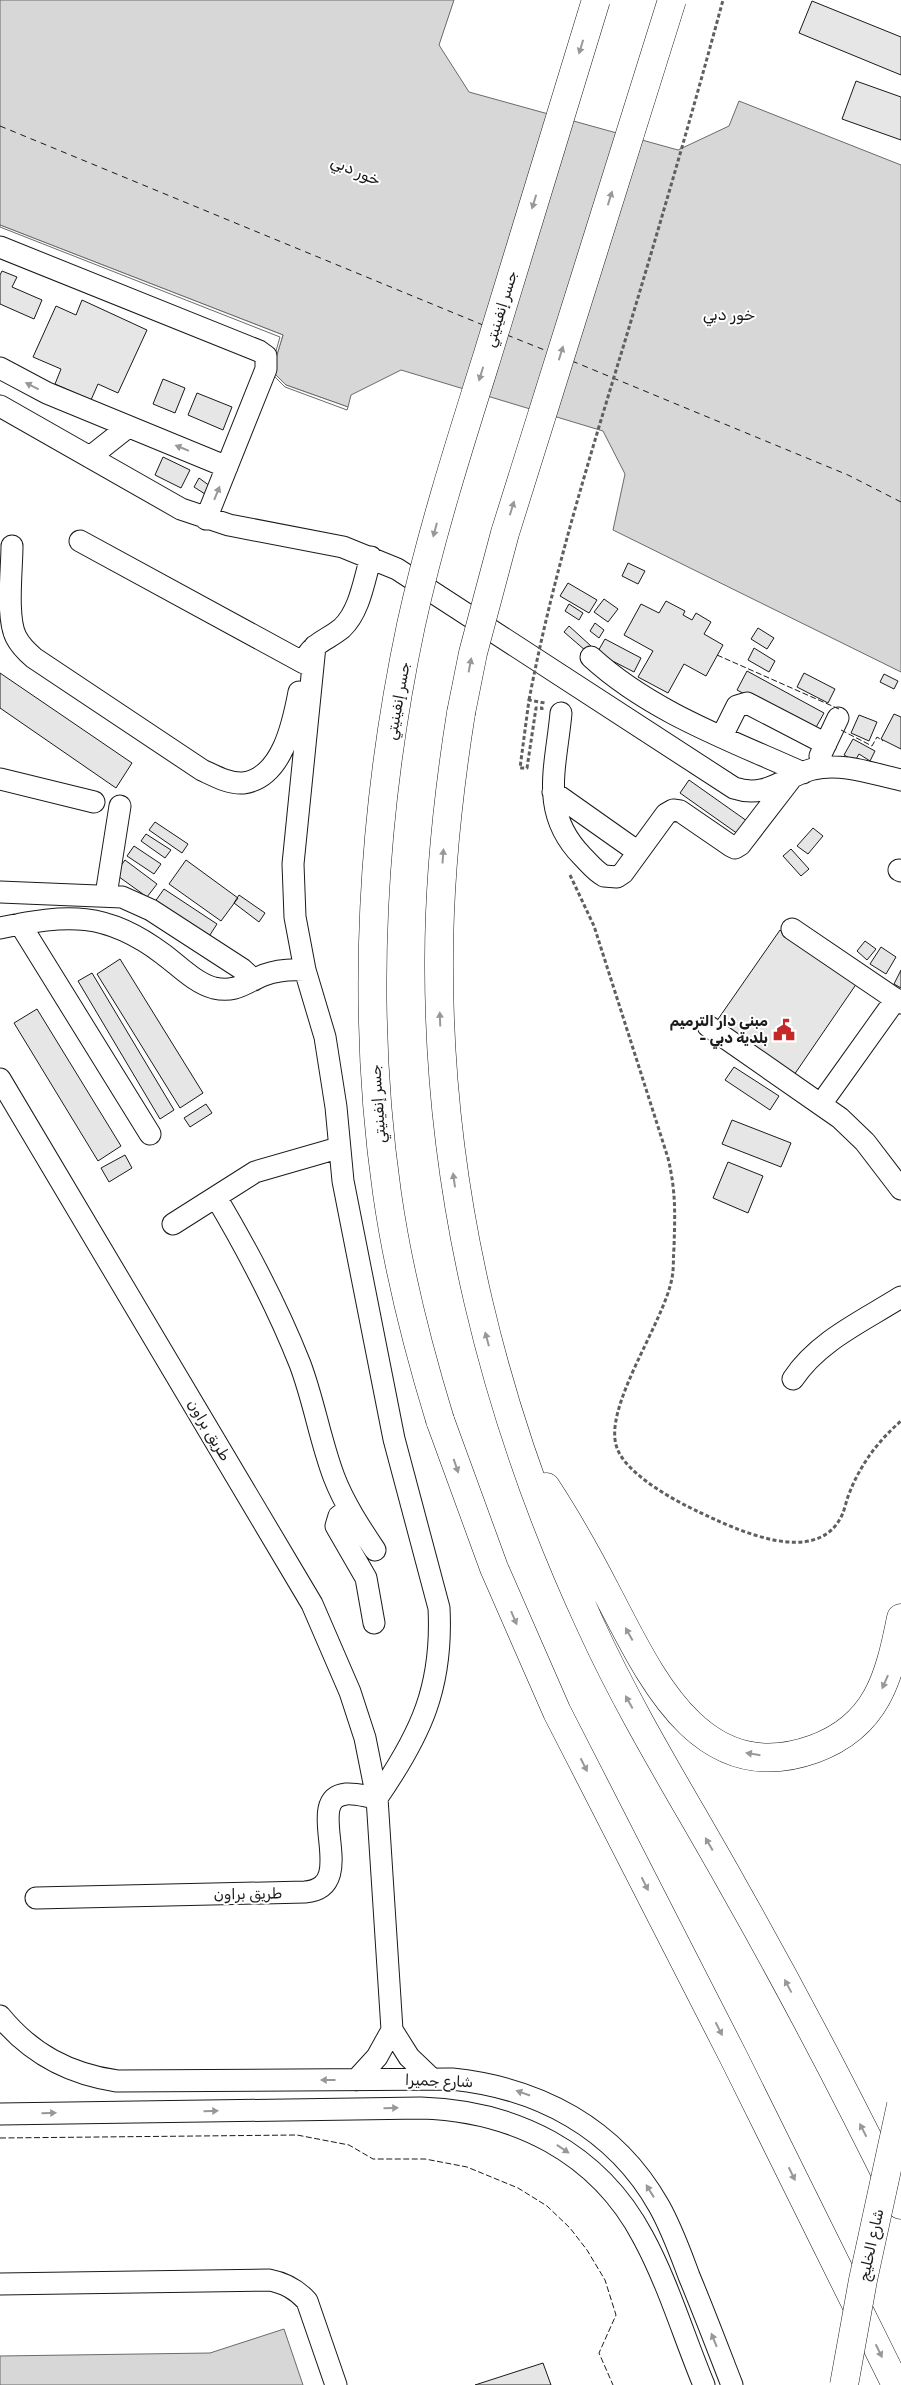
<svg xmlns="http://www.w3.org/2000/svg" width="901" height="2385" font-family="Rubik,Cairo,sans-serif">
<rect width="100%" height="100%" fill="#fff"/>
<path fill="#d7d7d7" stroke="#6a6a6a" d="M0,0H454L439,45L469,92L678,150L729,126L739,101L901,165V672L613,530L625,474L603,431L401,370L351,395L348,407L286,385L272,371L283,335L0,225Z
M284,2329L303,2385H0V2356L210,2353Z"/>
<path fill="#fff" stroke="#6a6a6a" d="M0,225L283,335L272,371L286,385L348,407L347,410L285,387L270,372L280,337L0,227Z"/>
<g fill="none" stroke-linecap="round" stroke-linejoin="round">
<path stroke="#1a1a1a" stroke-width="1" stroke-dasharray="6 5" stroke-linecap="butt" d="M0,126L483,325
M507,335L547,351
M572,361L848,475L901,502"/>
</g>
<path fill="#e6e6e6" stroke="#1a1a1a" d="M812,1L901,37V75L799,33Z
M856,81L901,97V140L842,119Z
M2,271L17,277L12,287L42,300L34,319L0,304V275Z
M82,300L147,330L118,393L98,384L91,400L55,384L61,369L33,357L56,306L76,315Z
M163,379L185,388L175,413L153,404Z
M197,393L232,407L223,430L188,415Z
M163,457L190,470L181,488L155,475Z
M199,478L210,486L205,494L194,487Z
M628,563L645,571L638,584L622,576Z
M568,583L597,600L589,613L560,596Z
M604,599L618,609L608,622L594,612Z
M666,601L685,611L683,615L692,620L696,613L711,622L704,634L723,645L706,676L684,664L668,693L638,677L653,651L624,635L641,604L659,613Z
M569,604L583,613L579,620L565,611Z
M595,623L604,630L599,638L590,631Z
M569,626L591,646L586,651L564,632Z
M758,628L774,638L767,649L751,639Z
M605,639L641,658L634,672L597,653Z
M754,648L775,661L769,672L748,660Z
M747,671L824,713L814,731L737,690Z
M0,673L132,763L116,788L0,708Z
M804,673L835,689L828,703L797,687Z
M884,674L898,681L894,689L880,682Z
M894,714L901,717V749L881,739Z
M859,715L877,722L869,741L851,733Z
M853,739L875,751L870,761L859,754L855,761L844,755Z
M689,780L747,821L738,834L680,793Z
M155,822L188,844L182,853L149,830Z
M813,828L823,836L808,854L797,846Z
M146,834L171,850L165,858L141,841Z
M134,846L161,864L154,874L127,856Z
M791,849L809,869L801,876L783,856Z
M125,860L157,884L147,897L115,874Z
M186,860L238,898L221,921L169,884Z
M164,889L217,924L208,938L154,903Z
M239,895L265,913L259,922L234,903Z
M780,930L857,983L794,1075L716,1022Z
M865,941L876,949L867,960L857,951Z
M881,947L896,957L886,974L870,964Z
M120,959L203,1093L180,1108L97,974Z
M901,970V988L894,984Z
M92,973L174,1110L160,1119L78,981Z
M37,1009L121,1146L98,1161L14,1023Z
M734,1067L779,1096L770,1110L725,1080Z
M206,1104L212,1113L190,1127L184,1118Z
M732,1120L791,1143L781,1167L722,1144Z
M125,1155L132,1168L109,1182L101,1168Z
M728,1162L763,1176L748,1213L713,1198Z
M543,2363L551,2385H475Z"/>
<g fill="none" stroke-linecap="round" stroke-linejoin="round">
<g stroke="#1a1a1a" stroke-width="23">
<path id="minor" d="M0,247L259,351L266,356V369L206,519
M0,368L47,393L227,467
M0,406L181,509L229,525L343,547L397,569L734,788C767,799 783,777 813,769C842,762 873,774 901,780
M90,457L128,427
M80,541L304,663
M12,546C12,569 6,617 16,637C20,645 27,652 34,658L202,770C215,776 229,784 243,783C282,778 293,724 299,692
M306,657C315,642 329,639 342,628C360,611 364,580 371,557
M591,657C651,712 730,740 803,773
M561,713C556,768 539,812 582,856C589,863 595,871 604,876L617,877L623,873L666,814L673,810L680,811L731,846L735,848L740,845L790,780
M722,736L737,706L747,703L826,744
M820,756L838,718
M0,779L94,802
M553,792L638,852
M899,870L901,871
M0,892L122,897L151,910L242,969L254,980
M106,895L120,806
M20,924L150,1134
M0,928C68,914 106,911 163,954C178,965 195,983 214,988C236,993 244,983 264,975C277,970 291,969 305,970
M792,929L901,1003
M708,1026L840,1118L865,1142L901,1189
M0,1079L312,1604L350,1692L365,1738L377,1798L392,2030L409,2057L432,2079
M821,1104L896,999
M216,1197C248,1251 277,1306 300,1364C314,1401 320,1440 334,1477C344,1503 359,1526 375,1550
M173,1224L255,1172L338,1148
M793,1379C818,1341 863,1321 901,1297
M349,1510L339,1516L336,1526L366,1578L374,1623
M36,1898L305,1892C362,1887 301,1799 346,1794C356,1793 367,1797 377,1798C421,1734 443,1687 439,1608L394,1439L343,1181L336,1107L325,1037L305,970L295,917L293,864L315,646
M0,2016C31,2054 69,2074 117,2081L452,2079C539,2088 615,2128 659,2206C672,2229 680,2252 689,2276C704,2312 718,2349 732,2385
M356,2080L377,2057L392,2030
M0,2114L421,2108C515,2111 598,2152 643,2237C668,2283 684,2337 704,2385
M0,2284L269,2280C285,2283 296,2289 307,2301L336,2385"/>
</g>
<g stroke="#1a1a1a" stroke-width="29">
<path id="highway" d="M461,713C448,795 439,877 439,960C438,1191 494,1417 591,1626C632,1716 685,1800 733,1886C792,1990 848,2097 901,2205
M440,1420L494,1568L557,1712L734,2058L896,2385
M546,1487C569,1522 589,1558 608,1595C650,1675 700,1790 814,1749C877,1726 889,1678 901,1618"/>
</g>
<path stroke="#5f5f5f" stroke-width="3" stroke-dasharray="4 2.5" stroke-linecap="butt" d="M542,710V708H536L527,768H520L529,700L545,703
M570,875L594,926L668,1158C676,1192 675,1213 674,1248C673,1258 674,1268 672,1278C664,1323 602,1408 617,1448C626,1474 675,1501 699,1512C735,1529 817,1569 842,1515C845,1509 846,1501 849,1494C860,1465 878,1441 901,1421"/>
<use href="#minor" stroke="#fff" stroke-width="21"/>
<use href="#highway" stroke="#fff" stroke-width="28"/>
<g stroke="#1a1a1a" stroke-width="29" stroke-linecap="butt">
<path id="major-bridge" d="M844,2385L863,2280L901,2105"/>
</g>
<g stroke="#1a1a1a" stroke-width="29" stroke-linecap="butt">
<path id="highway-bridge" d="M461,713L473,653L505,533L672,0
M440,1420C417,1345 398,1270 387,1193C360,1005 372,810 411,625C431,534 459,446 487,357C523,238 559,119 596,0"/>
</g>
<path stroke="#5f5f5f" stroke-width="3" stroke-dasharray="4 2.5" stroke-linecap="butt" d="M529,700C553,574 591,453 628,331C661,221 693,111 723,0"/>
<use href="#major-bridge" stroke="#fff" stroke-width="28"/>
<use href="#highway-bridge" stroke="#fff" stroke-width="28"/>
<path stroke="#1a1a1a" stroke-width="1" stroke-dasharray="6 2.5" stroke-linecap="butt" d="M717,655L839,709
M841,730L872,746L877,737L883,741
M0,2138L297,2135L349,2145L373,2159H425L467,2167L518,2188L547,2206L570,2228L587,2250L605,2280L616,2315L599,2353L613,2385"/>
</g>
<defs><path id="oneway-solid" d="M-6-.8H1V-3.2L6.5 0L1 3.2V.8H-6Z" transform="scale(1.25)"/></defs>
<g fill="#989898">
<use href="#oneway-solid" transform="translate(581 47) rotate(107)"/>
<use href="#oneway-solid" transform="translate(610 198) rotate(-73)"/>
<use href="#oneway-solid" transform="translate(534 202) rotate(107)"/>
<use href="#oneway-solid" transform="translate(561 353) rotate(-73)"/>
<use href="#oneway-solid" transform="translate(481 374) rotate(107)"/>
<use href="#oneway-solid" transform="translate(32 386) rotate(-153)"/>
<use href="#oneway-solid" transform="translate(182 448) rotate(-158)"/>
<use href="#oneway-solid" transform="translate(217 493) rotate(-68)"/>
<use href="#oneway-solid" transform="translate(512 508) rotate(-73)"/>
<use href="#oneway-solid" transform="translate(435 530) rotate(105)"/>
<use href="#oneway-solid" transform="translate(470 665) rotate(-79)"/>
<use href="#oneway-solid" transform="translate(443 856) rotate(-86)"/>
<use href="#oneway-solid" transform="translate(440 1019) rotate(-92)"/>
<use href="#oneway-solid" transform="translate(454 1180) rotate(-98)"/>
<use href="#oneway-solid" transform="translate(487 1339) rotate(-105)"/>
<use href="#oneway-solid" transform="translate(456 1466) rotate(71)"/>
<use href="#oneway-solid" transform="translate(514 1618) rotate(67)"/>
<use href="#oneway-solid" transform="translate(629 1634) rotate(-119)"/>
<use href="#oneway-solid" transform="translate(885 1682) rotate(114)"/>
<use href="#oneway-solid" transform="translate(629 1702) rotate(-119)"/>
<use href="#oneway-solid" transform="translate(753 1754) rotate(-171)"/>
<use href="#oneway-solid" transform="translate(584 1765) rotate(63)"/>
<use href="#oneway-solid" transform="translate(709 1844) rotate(-120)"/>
<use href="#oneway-solid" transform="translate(645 1884) rotate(63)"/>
<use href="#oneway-solid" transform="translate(788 1986) rotate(-118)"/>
<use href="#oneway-solid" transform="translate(719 2029) rotate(63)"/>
<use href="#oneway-solid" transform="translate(328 2080) rotate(180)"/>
<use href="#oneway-solid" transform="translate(523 2093) rotate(-161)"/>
<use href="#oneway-solid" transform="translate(391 2108) rotate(-1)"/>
<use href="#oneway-solid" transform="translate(211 2111) rotate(-1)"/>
<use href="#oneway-solid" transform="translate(49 2113) rotate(-1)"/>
<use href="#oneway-solid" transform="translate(863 2130) rotate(-117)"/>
<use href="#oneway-solid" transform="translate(563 2149) rotate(34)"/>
<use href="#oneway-solid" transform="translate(792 2174) rotate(64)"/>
<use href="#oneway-solid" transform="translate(650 2191) rotate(-122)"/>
<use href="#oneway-solid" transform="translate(714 2340) rotate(-112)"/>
<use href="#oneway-solid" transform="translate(879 2351) rotate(64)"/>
</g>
<defs>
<g id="civic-bare" transform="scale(1.725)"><path d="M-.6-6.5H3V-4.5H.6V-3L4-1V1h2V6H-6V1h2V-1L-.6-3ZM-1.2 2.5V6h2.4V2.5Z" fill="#c62828" stroke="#fff" stroke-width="2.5" paint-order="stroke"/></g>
</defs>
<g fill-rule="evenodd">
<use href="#civic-bare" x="784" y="1030"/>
</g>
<g text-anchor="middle" stroke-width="4" stroke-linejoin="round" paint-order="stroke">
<g font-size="15" fill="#1a1a1a" stroke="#fff">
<text transform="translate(501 309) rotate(-73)" y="5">جسر إنفينيتي</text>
<text transform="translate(398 701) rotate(-80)" y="5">جسر إنفينيتي</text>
<text transform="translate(378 1104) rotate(-94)" y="5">جسر إنفينيتي</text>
<text transform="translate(209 1430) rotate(59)" y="5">طريق براون</text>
<text transform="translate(248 1894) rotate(-1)" y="5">طريق براون</text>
<text transform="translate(439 2081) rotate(2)" y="5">شارع جميرا</text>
<text transform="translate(871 2245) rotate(-78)" y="5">شارع الخليج</text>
</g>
<g font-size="15" font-weight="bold" fill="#1a1a1a" stroke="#fff" text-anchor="end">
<text x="768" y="1026">مبنى دار الترميم<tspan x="768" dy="17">- بلدية دبي</tspan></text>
</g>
<g font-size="16" font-style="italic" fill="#1a1a1a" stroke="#fff">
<text transform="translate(356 170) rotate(23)" y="6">خور دبي</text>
<text x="729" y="320">خور دبي</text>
</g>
</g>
</svg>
